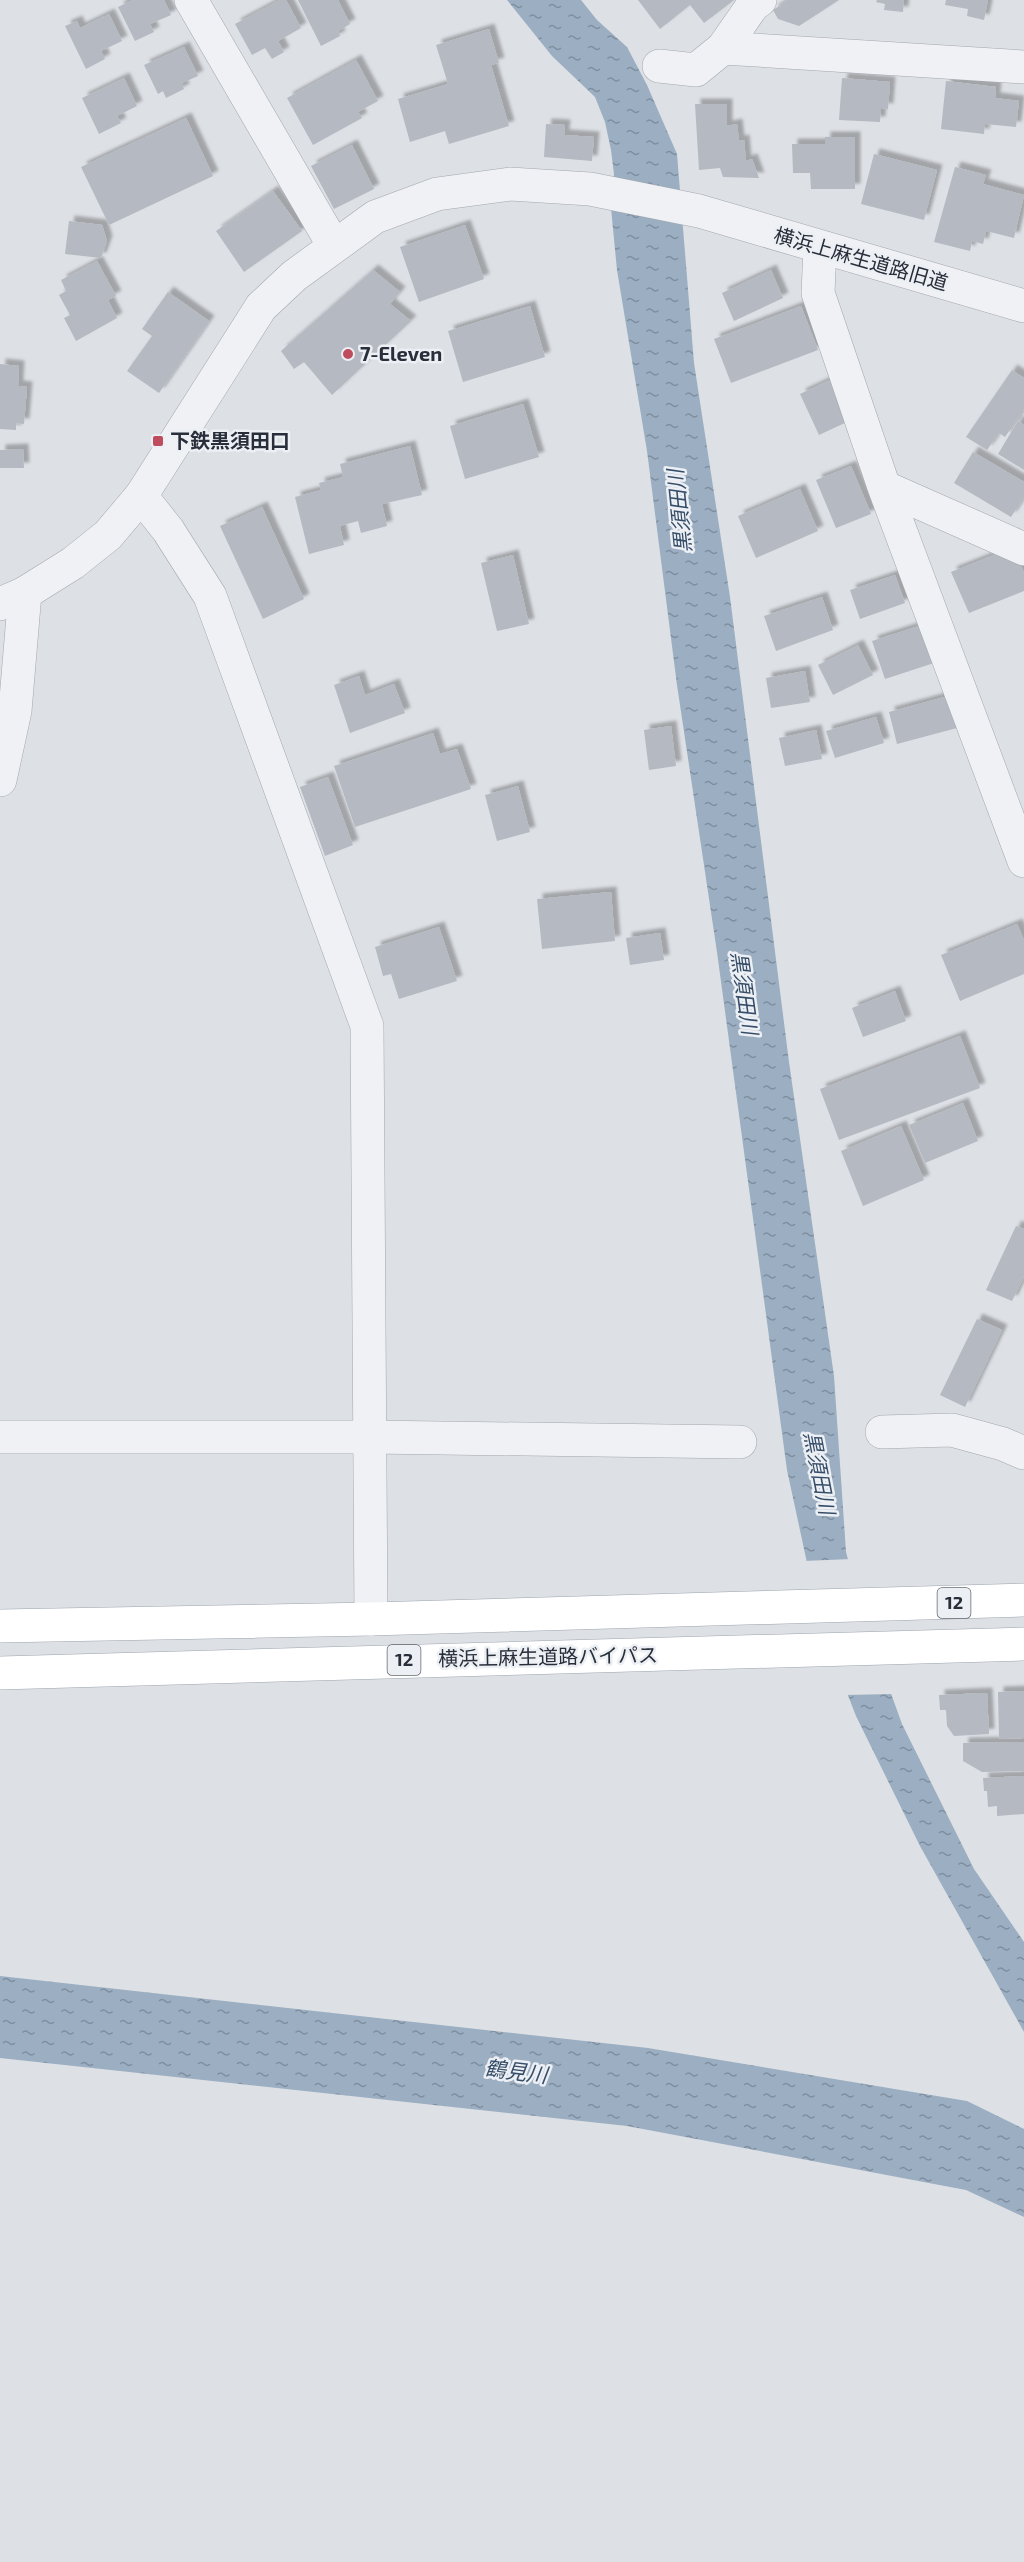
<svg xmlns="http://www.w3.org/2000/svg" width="1024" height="2562" font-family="'Exo 2','Noto Sans JP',sans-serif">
<defs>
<pattern id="water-ripples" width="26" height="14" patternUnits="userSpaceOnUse" patternTransform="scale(1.5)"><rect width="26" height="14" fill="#9baec2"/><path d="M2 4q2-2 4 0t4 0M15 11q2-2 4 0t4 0" fill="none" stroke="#7e8e9f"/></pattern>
<filter id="shadow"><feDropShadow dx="5.5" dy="-5.5" stdDeviation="1.5" flood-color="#0004"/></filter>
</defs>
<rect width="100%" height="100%" fill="#dde0e5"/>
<path fill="url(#water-ripples)" d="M507,0H581L597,20L627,47L647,85L677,154L694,363L730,597L789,1062L834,1376L846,1552L863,1616L902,1724L974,1869L1024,1942V2032L920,1846L856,1716L820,1623L787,1470L717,952L677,685L647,451L617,270L611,208L614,174L611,150L605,122L595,97L552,56Z
M0,1976L648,2048L967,2101L1024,2129V2217L966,2190L627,2126L0,2058Z"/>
<path fill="#dde0e5" d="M851,1559L866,1615L894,1694L845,1695L817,1624L803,1561Z"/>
<path fill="#b5b9c1" filter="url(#shadow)" d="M133,0H164L171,15L150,24L154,32L135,41L118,7Z
M280,0H286L301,28L278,41L284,52L272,59L265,48L252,55L235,24Z
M298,0H338L350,24L338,31L340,36L321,46Z
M638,0H734L704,23L690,5L660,29Z
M789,0H839L799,26L778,19L773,10Z
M877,0H904L903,12L884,10L885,4L876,2Z
M946,0H988L984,20L967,16L968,9L945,5Z
M109,14L122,41L101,51L105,59L86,69L65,26L77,21L80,28Z
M489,29L499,63L491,65L509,126L449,144L445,131L410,142L398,99L448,84L436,45Z
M184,47L198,76L182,83L184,89L166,98L163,91L158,94L144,65Z
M356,60L378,101L358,112L362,118L313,145L287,98Z
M124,78L137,106L117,116L121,123L99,134L82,98Z
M842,78L890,82L888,109L881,108L880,122L839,120Z
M946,81L996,87L995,98L1019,101L1016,127L985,124L984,134L941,129Z
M695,104H727V126L737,124L739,141L744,140L746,161L752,159L759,178L723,177L720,168L699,170Z
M186,118L213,176L109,225L81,167Z
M546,124L565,125L564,135L594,137L592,161L544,157Z
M825,137H855V189H811L810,173H793L792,144H825Z
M352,145L374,189L334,209L311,166Z
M874,154L937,170L924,220L861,204Z
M955,167L986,175L983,184L1024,195L1014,238L986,231L983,244L972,241L970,251L934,242Z
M273,191L302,231L244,272L216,231Z
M69,221L102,225L107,241L101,258L65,254Z
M465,225L484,279L419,302L400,247Z
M97,261L116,296L108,300L117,318L76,341L64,318L70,315L59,295L66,291L61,280Z
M373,270L400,292L390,304L411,321L332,395L304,362L294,369L281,351Z
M771,270L783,298L734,321L722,293Z
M168,292L209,321L159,393L127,371L152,336L142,329Z
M530,306L545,357L463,382L448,331Z
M801,306L818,350L731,383L714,339Z
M0,364L19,366L18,386L27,387L24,424L16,423V430L0,429Z
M1012,370L1024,378V409L1005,437L999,433L987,450L966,437Z
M830,380L849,421L819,435L800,394Z
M523,404L539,457L465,479L450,426Z
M1018,421L1024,425V470L998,454Z
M410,446L422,495L382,504L387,526L361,533L358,521L340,526L344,545L309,554L295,497L321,490L319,483L343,477L340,464Z
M23,449L24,468H0V450Z
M973,452L1024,482V497L1011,517L954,483Z
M851,466L871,514L836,528L816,480Z
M800,489L818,531L756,558L738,516Z
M262,507L304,599L263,619L220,526Z
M1014,547L1024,573V591L969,613L951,572Z
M513,555L529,624L497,631L481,563Z
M895,575L905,603L860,619L850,590Z
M822,597L833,630L776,651L764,616Z
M922,625L934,663L885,679L872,641Z
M858,645L873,675L833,695L818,665Z
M805,671L810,702L771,708L766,678Z
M359,676L365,695L394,684L405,713L350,733L334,685Z
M948,696L957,728L897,744L889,712Z
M876,717L884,743L835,758L826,731Z
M671,726L676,766L649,770L644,730Z
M816,730L822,759L785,766L779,738Z
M433,733L440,754L457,749L471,789L355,827L334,766Z
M328,777L353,845L325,856L300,787Z
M518,786L530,832L497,841L485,795Z
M611,892L615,941L542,949L537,899Z
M1017,924L1024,940V974L960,1001L941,955Z
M439,927L457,981L399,999L391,974L383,976L375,947Z
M660,933L664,960L630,965L626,938Z
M895,991L906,1021L863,1037L852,1008Z
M960,1036L980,1088L839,1140L820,1089Z
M963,1103L978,1141L925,1163L909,1125Z
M901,1126L924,1180L863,1206L841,1151Z
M1016,1226L1024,1229V1277L1012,1301L986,1290Z
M977,1319L1002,1330L965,1407L940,1395Z
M1024,1691V1738L999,1739L998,1692Z
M987,1693L989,1734L954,1736L947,1726L946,1710H940L939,1695Z
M1024,1742V1771L982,1772L963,1761V1743Z
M1024,1776V1814L997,1816V1806L988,1807L987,1791H984L983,1778Z"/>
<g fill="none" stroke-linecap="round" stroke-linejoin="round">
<g stroke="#a3a7ae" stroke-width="34">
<path id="minor" d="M191,0L334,246
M723,48L1024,67
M659,66L696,70L723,48L753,5L760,0
M820,248L818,293L884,487L1024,861
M884,487L1024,549
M141,496L168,530L210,596L367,1026L371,1619
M0,780L15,711L25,593
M882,1432L952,1430L1003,1444L1024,1453
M0,1437H371L740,1442"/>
</g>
<g stroke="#a3a7ae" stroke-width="34">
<path id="tertiary" d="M0,604L25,593L73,563L108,535L141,496L261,307L294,276L375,217L437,194L510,184L590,189L699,211L1024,306"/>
</g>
<g stroke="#9da4af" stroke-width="34">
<path id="primary" d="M0,1626L371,1619L1024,1600
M0,1673L1024,1644"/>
</g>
<use href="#minor" stroke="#eff1f4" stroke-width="33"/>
<use href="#tertiary" stroke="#eff1f4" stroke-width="33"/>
<use href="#primary" stroke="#fff" stroke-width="33"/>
</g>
<g fill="#bf4c5d" stroke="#eceff3" stroke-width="2">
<circle cx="348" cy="354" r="6"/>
<rect x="152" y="435" width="12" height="12" rx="3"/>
</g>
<g text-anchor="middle" stroke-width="5" stroke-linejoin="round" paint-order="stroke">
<g fill="#eceff3" stroke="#636872" stroke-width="1.5">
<rect x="937.5" y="1588" width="33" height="30" rx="4.5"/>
<rect x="387.5" y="1645" width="33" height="30" rx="4.5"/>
</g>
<g font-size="18" font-weight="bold" fill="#282e3a">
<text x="954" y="1609">12</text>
<text x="404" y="1666">12</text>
</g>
<g font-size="20" fill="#282e3a" stroke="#eceff3">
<text transform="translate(861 259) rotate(16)" y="7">横浜上麻生道路旧道</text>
<text transform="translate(548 1657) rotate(-1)" y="7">横浜上麻生道路バイパス</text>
</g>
<g font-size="20" font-weight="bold" fill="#282e3a" stroke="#eceff3" text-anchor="start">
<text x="360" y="361">7-Eleven</text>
<text x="170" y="448">下鉄黒須田口</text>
</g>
<g font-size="21" font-style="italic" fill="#364d69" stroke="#eceff3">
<text transform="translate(680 511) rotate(-96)" y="7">黒須田川</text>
<text transform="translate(744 993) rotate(82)" y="7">黒須田川</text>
<text transform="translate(819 1473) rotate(79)" y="7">黒須田川</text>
<text transform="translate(516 2072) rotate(7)" y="7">鶴見川</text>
</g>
</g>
</svg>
